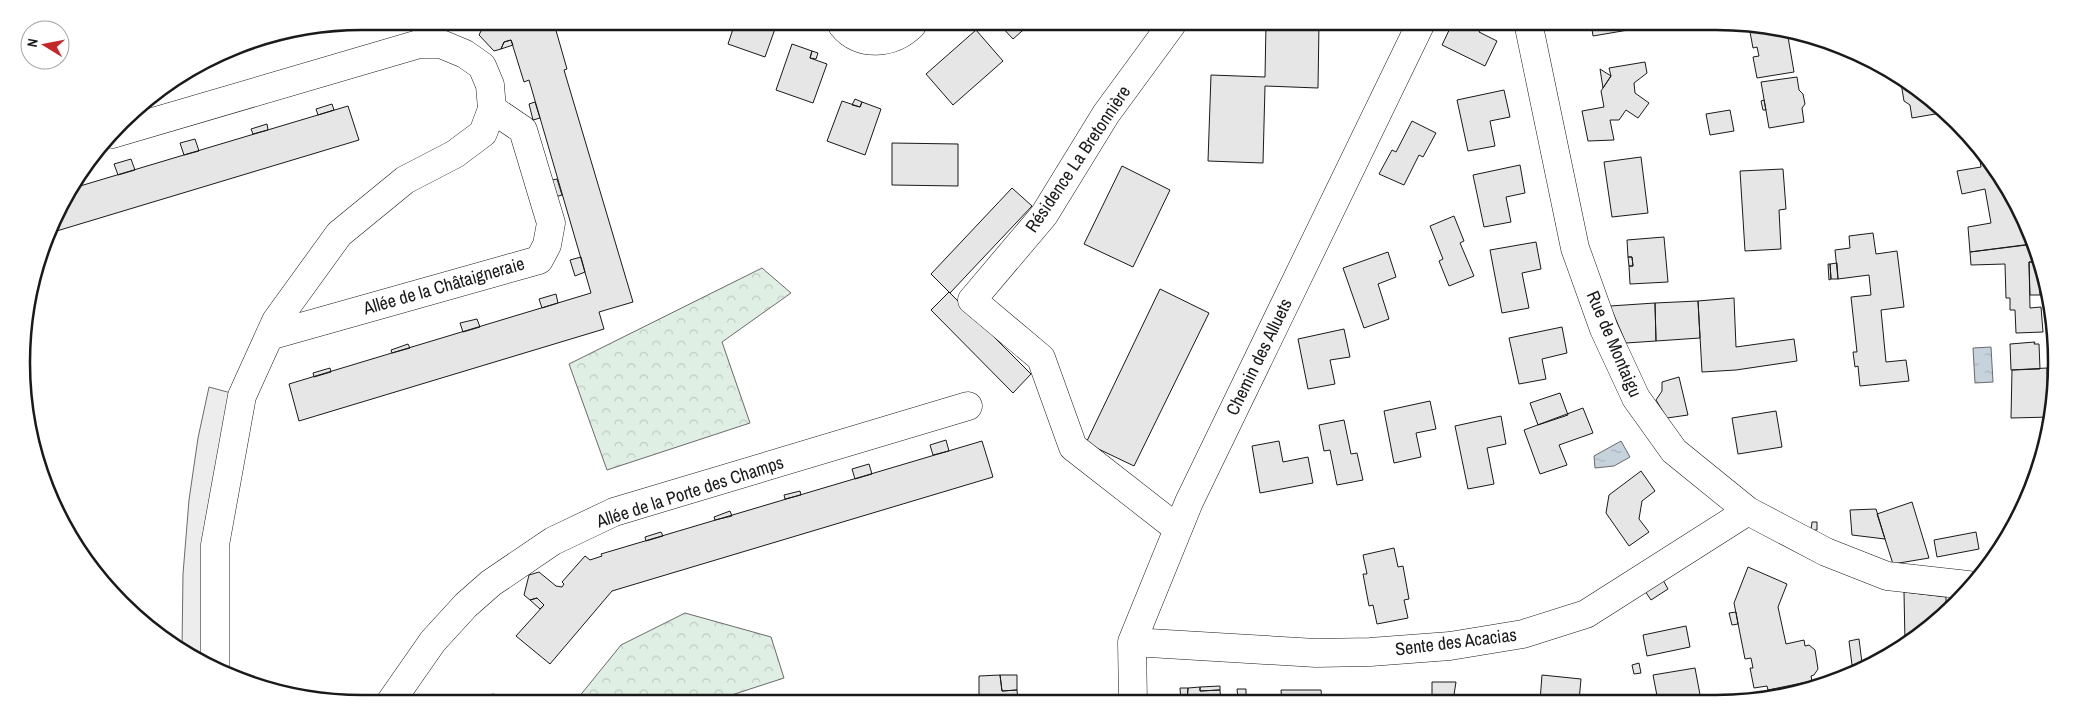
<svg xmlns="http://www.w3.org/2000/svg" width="2078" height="725" font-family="'Archivo Narrow',sans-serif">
<defs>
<pattern id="forest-crowns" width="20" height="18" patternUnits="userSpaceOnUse" patternTransform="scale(1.25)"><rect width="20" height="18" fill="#e0efe3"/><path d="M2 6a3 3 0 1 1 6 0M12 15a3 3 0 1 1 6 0" fill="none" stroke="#c0ccc2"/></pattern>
<pattern id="water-ripples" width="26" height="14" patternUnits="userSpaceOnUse" patternTransform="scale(1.25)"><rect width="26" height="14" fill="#c6d2dc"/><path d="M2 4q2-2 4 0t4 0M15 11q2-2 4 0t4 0" fill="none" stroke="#aab4bc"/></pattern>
</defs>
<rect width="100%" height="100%" fill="#fff"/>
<path fill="url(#forest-crowns)" stroke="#6a6a6a" d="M762,268L791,293L722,342L750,423L607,470L569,364Z
M685,613L771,637L784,678L707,703H574L621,645Z
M493,694L538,703L454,704Z"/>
<path fill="#ededed" stroke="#6a6a6a" d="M209,387L242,396L215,665L182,651V647L183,574L189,500L198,438Z"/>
<path fill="url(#water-ripples)" stroke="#6a6a6a" d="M1991,347L1993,382L1975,383L1973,348Z
M1621,441L1630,457L1614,466L1595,468L1594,456Z"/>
<path fill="#e6e6e6" stroke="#1a1a1a" d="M1453,22H1484L1479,32L1497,41L1485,66L1442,45Z
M1591,22H1633L1634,29L1593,36Z
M1266,23H1319L1318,88L1265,86L1263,163L1208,161L1211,75L1265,77Z
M1030,24L1013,39L1000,25Z
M734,26H776L765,57L728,44Z
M1753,26L1787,31L1794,72L1757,78L1753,57L1759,56L1757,47L1753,48L1750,32H1754Z
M483,27H555L567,69L564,70L633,302L599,312L604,329L299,421L289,384L591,293L529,80L524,82L511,40L504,42L501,49L494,51L479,35Z
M976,30L1003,61L953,105L926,74Z
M511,40L513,45L501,49L504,42Z
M792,44L812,51L810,58L827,64L813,103L776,90Z
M812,51L818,53L816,59L810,58Z
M1645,62L1647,73L1634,83L1635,93L1649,103L1638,118L1626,110L1619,120H1610L1614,140L1588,141L1582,111L1604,107L1601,91L1611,76L1609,68Z
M1600,69L1611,76L1603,88Z
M1797,77L1799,90L1803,94L1805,104L1802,108L1804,122L1769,128L1761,82Z
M1900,77L1923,92L1940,107L1941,113L1912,118L1910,105L1904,101Z
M1504,90L1510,117L1490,121L1495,146L1468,151L1457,100Z
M855,99L862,102L860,107L852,105Z
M1764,100L1766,110H1763L1761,101Z
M842,101L860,107L862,102L881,109L865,155L827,141Z
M535,102L540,118L533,120L529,104Z
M332,104L334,110L318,115L316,109Z
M348,106L359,140L50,233L57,211L70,189Z
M1730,110L1734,131L1710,135L1706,114Z
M1412,121L1436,133L1423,157L1419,155L1404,185L1379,174L1392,150L1396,152Z
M267,124L268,130L253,134L251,129Z
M195,139L199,151L184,155L180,143Z
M892,143L958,144V186L892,185Z
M1984,154L2011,192L2035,244L1970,252L1968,227L1991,223L1985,189L1962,194L1957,171L1981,167L1979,155Z
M1641,157L1648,213L1612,217L1604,162Z
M131,159L135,170L118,175L114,164Z
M1520,165L1525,193L1506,197L1511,222L1484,227L1473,175Z
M1122,166L1170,190L1133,267L1084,244Z
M1783,169L1786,209L1779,210L1781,249L1745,251L1740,171Z
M557,179L562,195L552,198L547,181Z
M1012,188L1032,206L950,293L931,274Z
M1454,216L1464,241L1460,243L1474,276L1449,286L1439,261L1443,259L1430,226Z
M1873,233L1876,254L1897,251L1904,307L1881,310L1886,362L1906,360L1909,381L1860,386L1858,366L1855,367L1853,352H1857L1851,297L1871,295L1869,275L1838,279L1835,250L1850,248L1849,236Z
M1664,237L1668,282L1630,284L1629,266H1633L1632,257H1628L1627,240Z
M1536,242L1541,269L1522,273L1529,308L1502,313L1490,250Z
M2031,244H2035L2041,262H2029L2030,308L2041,307L2043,332L2016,333L2015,310H2010V298H2006L2005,264L1971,265L1970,252Z
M1388,252L1396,277L1378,284L1389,319L1364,328L1343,268Z
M581,257L585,272L575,276L570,260Z
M1628,257H1632L1633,266H1629Z
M2029,262H2039L2040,295H2030Z
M1837,263L1838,279H1831L1830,264Z
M1828,264H1830L1831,279L1829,280Z
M1160,289L1209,313L1134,466L1086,443Z
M949,292L1031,374L1013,393L931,310Z
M556,294L558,303L542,308L539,299Z
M1734,298L1736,347L1794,339L1797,361L1736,370L1702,372L1698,301Z
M1698,301L1700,338L1656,341L1655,303Z
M1655,303L1656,341L1626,343L1610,306Z
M477,319L480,327L463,332L460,323Z
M1562,327L1567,353L1542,359L1546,379L1519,384L1509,338Z
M1344,329L1350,357L1330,360L1335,384L1308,389L1298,339Z
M2035,342L2034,344H2039L2040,369L2011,370L2010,344Z
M408,344L410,348L392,353L391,350Z
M330,368L331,372L314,377L313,373Z
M2047,368V390H2055L2051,417L2011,418L2012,370Z
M1679,377L1688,415L1667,418L1656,400L1662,391V382Z
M1560,393L1568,415L1538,425L1530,403Z
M1430,401L1436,429L1416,433L1421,457L1394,463L1384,411Z
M1583,408L1593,433L1559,445L1567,465L1540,474L1524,430Z
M1776,411L1782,447L1738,454L1732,418Z
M1501,416L1506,444L1487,448L1494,484L1468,489L1455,426Z
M1344,420L1351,454L1357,453L1363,480L1337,485L1330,450L1324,451L1319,425Z
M946,440L949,451L933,455L930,445Z
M982,441L993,477L612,591L550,664L516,636L544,605L537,598L530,600L524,595L529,575L539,572L556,586L562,587L564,584L562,582L585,556L590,560L602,556L601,554Z
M1279,441L1283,462L1308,457L1313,483L1260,493L1252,446Z
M869,464L872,474L855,479L852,469Z
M1641,471L1655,491L1642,501L1639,519L1649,532L1629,546L1606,513L1609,495Z
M800,491L801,495L785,499L784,495Z
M1912,502L1929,558L1893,564L1877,514Z
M1876,509L1885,539L1852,535L1850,510Z
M730,511L732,516L715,520L714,517Z
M1812,522H1817V530H1811Z
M2013,527L2011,533L2007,538L2008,528Z
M661,532L663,536L646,541L645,537Z
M1976,532L1979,549L1937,557L1934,540Z
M1394,548L1398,567L1403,566L1409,599L1404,600L1408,618L1377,624L1373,605L1369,606L1363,574H1367L1363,555Z
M1748,567L1787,584L1778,607L1786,644L1804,640L1805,646L1809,645L1815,650L1818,669L1814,675L1811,676L1812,681L1768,690L1767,686L1754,688L1750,668H1753L1751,658L1745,659L1734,603Z
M1663,580L1668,589L1651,600L1645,591Z
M1904,592L1946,597V612L1941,619L1905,643Z
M537,598L544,605L540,609L530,600Z
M1736,612L1738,624L1732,625L1729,613Z
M1686,626L1690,647L1647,656L1643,635Z
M1859,639L1862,663L1852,665L1849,641Z
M1639,663L1641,673L1634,674L1632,665Z
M1695,668L1701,700L1658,701L1653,675Z
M1000,675L1002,691L1017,690L1018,702H979V676Z
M1000,675H1017V690L1002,691Z
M1542,675L1581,679L1579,701H1540Z
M1432,682H1456L1453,701L1421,702V698H1432Z
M1220,686V690L1200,691V687Z
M1200,687V691L1220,690L1221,702H1187L1188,688Z
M1180,688H1188L1187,702H1181Z
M1237,689H1246V697L1238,698Z
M1281,690H1321L1322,702H1282Z"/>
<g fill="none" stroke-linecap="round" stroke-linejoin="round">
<g stroke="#1a1a1a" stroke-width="29">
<path id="minor" d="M1528,22L1575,248L1604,329L1636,398L1674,451L1748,511L1826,552L1887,576L1968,585
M1172,24L1106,114L1044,215L972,300L1041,358L1073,447L1178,529
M842,25C860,48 893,44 912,25
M112,134L419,44H441L465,54L482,66L490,85L492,109L483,133L455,154L405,180L339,234L276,321L242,396L215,545V665
M269,336L539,260L547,245L551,223L523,130L492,109
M1132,642L1316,653L1370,652L1450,646L1523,634L1586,614L1748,511
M1133,702L1132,642L1189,502L1421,23
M389,704L433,641L466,605L491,583L553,541L614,512L968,406"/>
</g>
<use href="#minor" stroke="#fff" stroke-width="28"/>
</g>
<g text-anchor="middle" stroke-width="4" stroke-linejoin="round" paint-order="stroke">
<g font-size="18" fill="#1a1a1a" stroke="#fff">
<text transform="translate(1078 159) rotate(-56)" y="6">Résidence La Bretonnière</text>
<text transform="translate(444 286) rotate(-16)" y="6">Allée de la Châtaigneraie</text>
<text transform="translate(1614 344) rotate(67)" y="6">Rue de Montaigu</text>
<text transform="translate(1259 357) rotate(-64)" y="6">Chemin des Alluets</text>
<text transform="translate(690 492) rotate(-18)" y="6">Allée de la Porte des Champs</text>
<text transform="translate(1456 642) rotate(-7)" y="6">Sente des Acacias</text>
</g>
</g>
<path d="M0 0H2078V725H0ZM362 30H1716A332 332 0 0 1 2048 362V363A332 332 0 0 1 1716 695H362A332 332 0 0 1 30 363V362A332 332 0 0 1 362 30Z" fill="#fff" fill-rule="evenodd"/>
<path fill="none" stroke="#1a1a1a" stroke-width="2.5" d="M362 30H1716A332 332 0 0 1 2048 362V363A332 332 0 0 1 1716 695H362A332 332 0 0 1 30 363V362A332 332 0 0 1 362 30Z"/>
<g transform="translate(45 45) rotate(280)"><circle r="24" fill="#ffffff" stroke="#a3a3a3"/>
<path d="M0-4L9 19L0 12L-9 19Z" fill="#c62828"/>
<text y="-8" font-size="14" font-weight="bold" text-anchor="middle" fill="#1a1a1a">N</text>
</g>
</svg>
